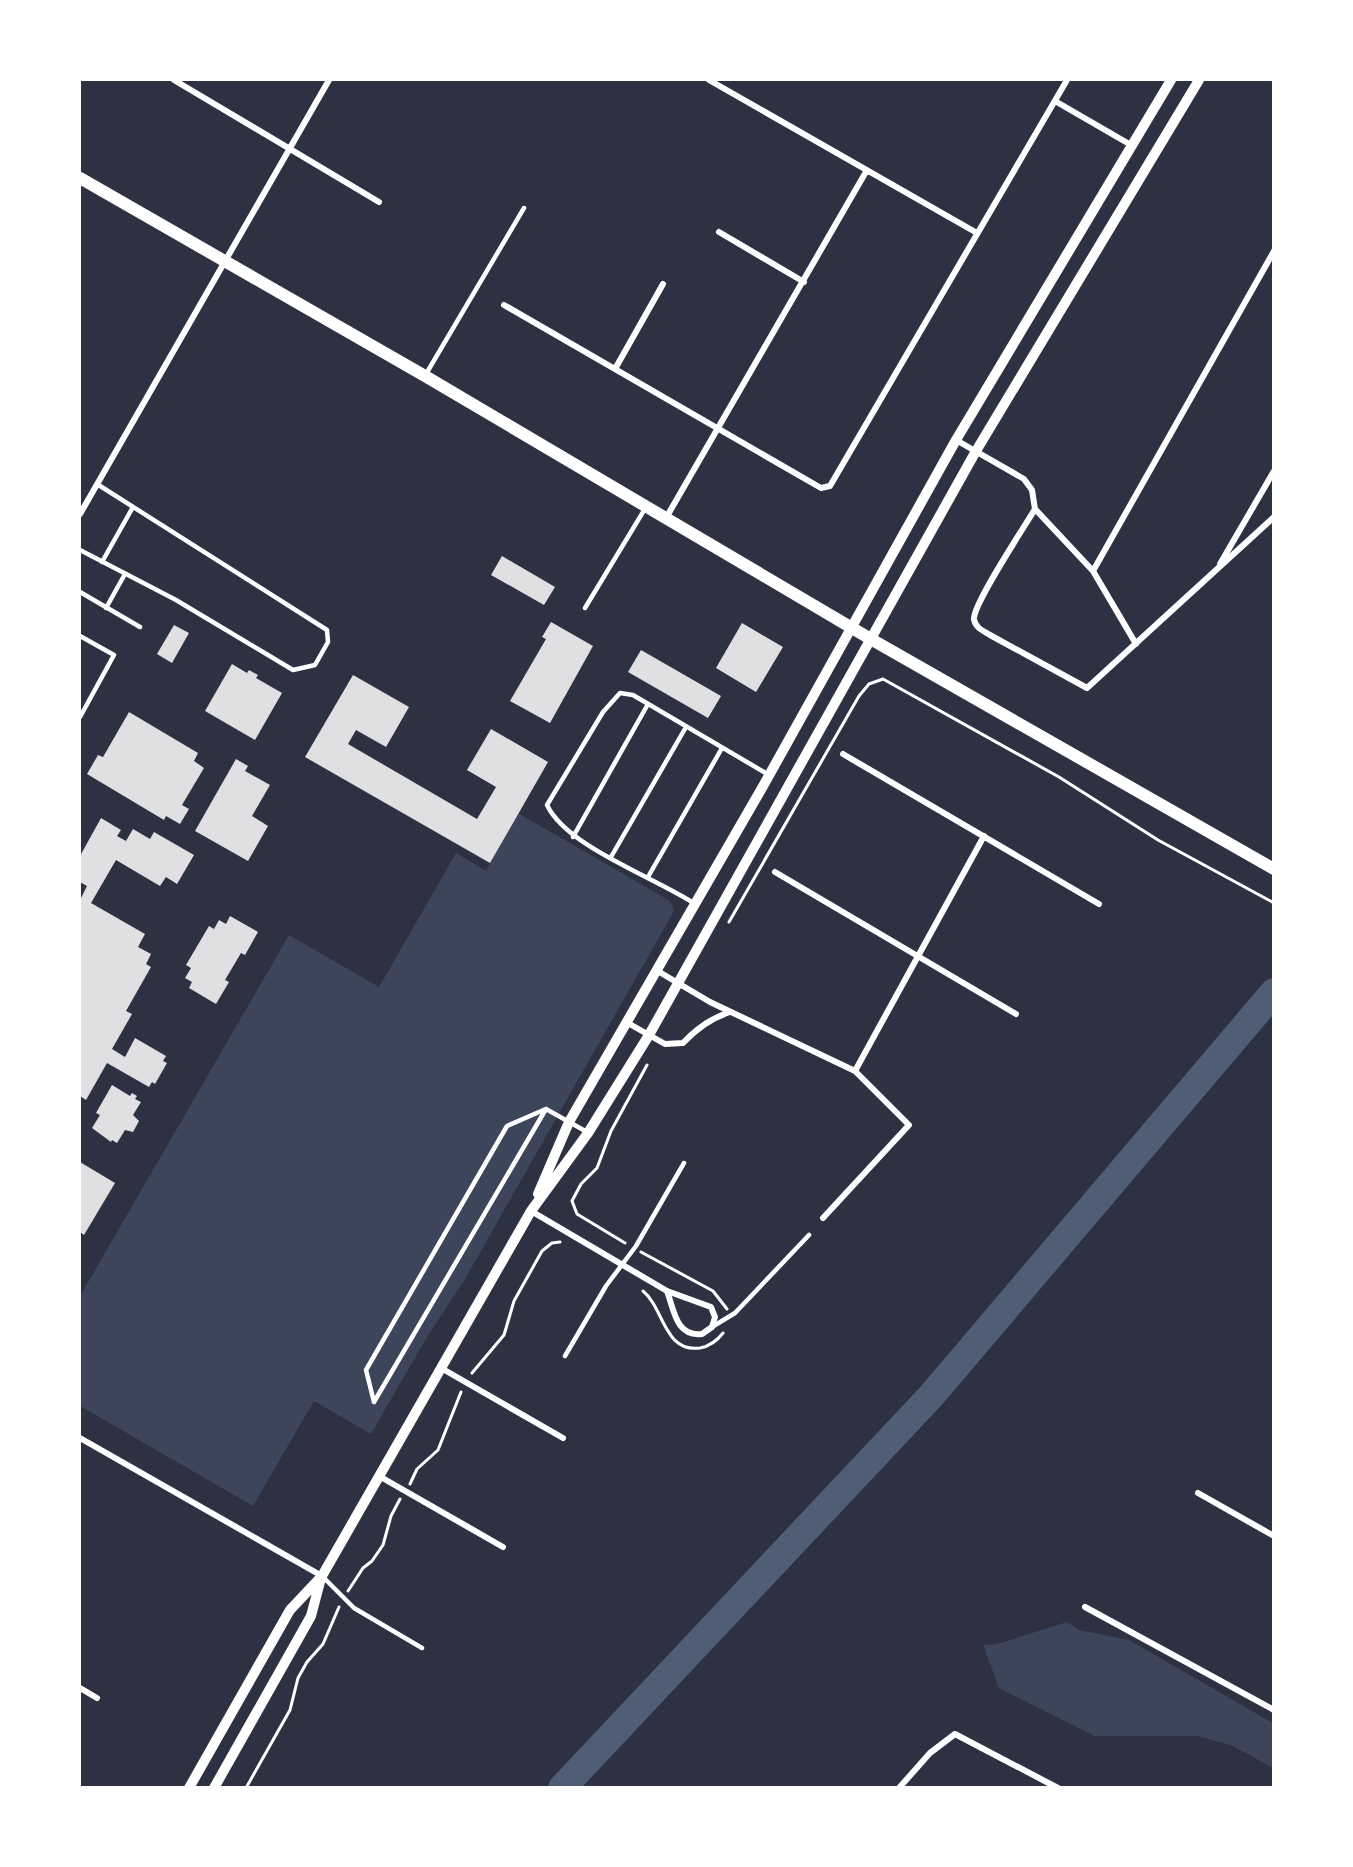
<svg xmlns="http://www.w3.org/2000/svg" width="1353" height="1867" font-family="'Nunito Sans',sans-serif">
<rect width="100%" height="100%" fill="#2d3142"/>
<path fill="#3c4559" d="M518,813L670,901L674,911L465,1279L427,1337L371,1434L314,1401L253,1506L80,1406V1296L289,935L379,987L456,853L486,871Z
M1067,1622L1079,1630L1129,1640L1273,1723V1768L1233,1746L1198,1736H1095L999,1688L983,1645L997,1644Z"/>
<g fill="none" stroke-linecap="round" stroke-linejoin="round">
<path stroke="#4f5d75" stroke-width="28" d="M562,1788L931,1396L1274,992"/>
</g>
<path fill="#e0e0e3" d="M502,556L555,587L544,605L491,575Z
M551,622L593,646L550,723L510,701L546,639L542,637Z
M742,623L783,647L756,692L716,668Z
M174,625L189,633L172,663L157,654Z
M641,650L721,696L708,718L628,672Z
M232,664L247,673L249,670L258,675L256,678L282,693L255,740L205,711Z
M353,675L409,707L386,747L356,730L348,744L477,819L496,787L467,770L491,729L548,762L490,863L305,757Z
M129,712L198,753L194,761L204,768L182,805L189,809L180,824L166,816L164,820L87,774L98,755L103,757Z
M236,759L248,766L245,771L270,785L252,816L268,826L248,861L195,831Z
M101,818L121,830L117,836L126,841L133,829L150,839L154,832L194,855L177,884L166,877L160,886L116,860L91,903L145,934L138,947L151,954L146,964L151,967L126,1011L132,1014L112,1049L125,1057L135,1038L166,1056L163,1061L167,1063L155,1084L152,1082L149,1087L107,1063L86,1100L80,1096V900L87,886L80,882V856Z
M230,916L258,932L245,955L241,953L225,980L229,982L216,1004L189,988L192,982L185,978L191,968L186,965L209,926L214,929L219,920L226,924Z
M112,1085L130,1096L132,1093L137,1096L135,1099L141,1102L133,1115L139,1121L133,1132L125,1130L117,1143L112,1140L111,1142L92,1128L100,1115L96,1113Z
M80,1162L115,1183L84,1235L80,1232Z"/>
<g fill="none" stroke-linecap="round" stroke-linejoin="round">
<path stroke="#fff" stroke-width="3" d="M729,922L859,696L869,684L883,679L1059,777L1158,840L1274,903
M625,1243L577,1214L572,1201L581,1184L597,1168L611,1131L647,1065
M641,1252L713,1291L727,1309
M643,1291C664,1308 664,1353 700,1348C710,1346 717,1341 723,1333
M472,1373L504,1335L514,1301L542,1251L552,1243L560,1242
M410,1484L417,1469L438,1450L461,1392
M348,1591L363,1568L372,1561L383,1545L391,1516L400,1499
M246,1788L290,1710L298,1678L307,1662L323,1644L339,1607"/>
<path stroke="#fff" stroke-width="4.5" d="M426,374L524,208
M80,550L176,600L293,670L315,665L328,642L327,630L97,484
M102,562L133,507
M80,592L140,627
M106,608L125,574
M585,608L646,507
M80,636L114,655L80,717
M573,837L648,704
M611,857L686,727
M648,877L722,748
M695,904C654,877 567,847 547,805L603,712L620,693L633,695L769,775
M712,1327L735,1313L809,1235
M565,1356L606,1286L636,1246L684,1163
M374,1402L546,1109L587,1132
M374,1402L366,1370L507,1126L546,1109
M322,1576L354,1608L422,1648"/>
<path stroke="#fff" stroke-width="6" d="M174,80L379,202
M709,80L977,233
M1055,101L1131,145
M719,232L804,282
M504,305L821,488L830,486L1067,80
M615,369L663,284
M956,440L1024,479L1032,490L1035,509
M80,514L329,80
M666,518L867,170
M1220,564L1274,471
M1093,571L1035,509C1025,526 973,604 974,619C975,628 984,631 990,635L1087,688L1274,517
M1136,644L1093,571L1274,251
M843,754L1099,904
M775,872L1016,1014
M656,970L710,1002L855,1071L909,1125L823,1218
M626,1022L665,1044L683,1043C697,1028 711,1018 730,1012
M855,1071L984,836
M531,1211L667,1291C674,1310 676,1337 702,1334L712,1327L715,1317L711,1307L667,1291
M441,1368L563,1438
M80,1438L322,1576
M379,1476L503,1547
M1198,1493L1274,1536
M1085,1607L1274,1710
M80,1688L97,1698
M899,1788L930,1753L955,1734L1058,1788"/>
<path stroke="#fff" stroke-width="10" d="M538,1194L569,1122L762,788L956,440L1171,80
M189,1788L290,1610L322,1576L531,1211L588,1133L649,1035L976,451L1199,80
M214,1788L311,1616L321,1578"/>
<path stroke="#fff" stroke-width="12" d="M80,178L425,376L869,638L1274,869"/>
</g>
<rect width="1353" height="1867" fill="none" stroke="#ffffff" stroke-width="162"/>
</svg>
